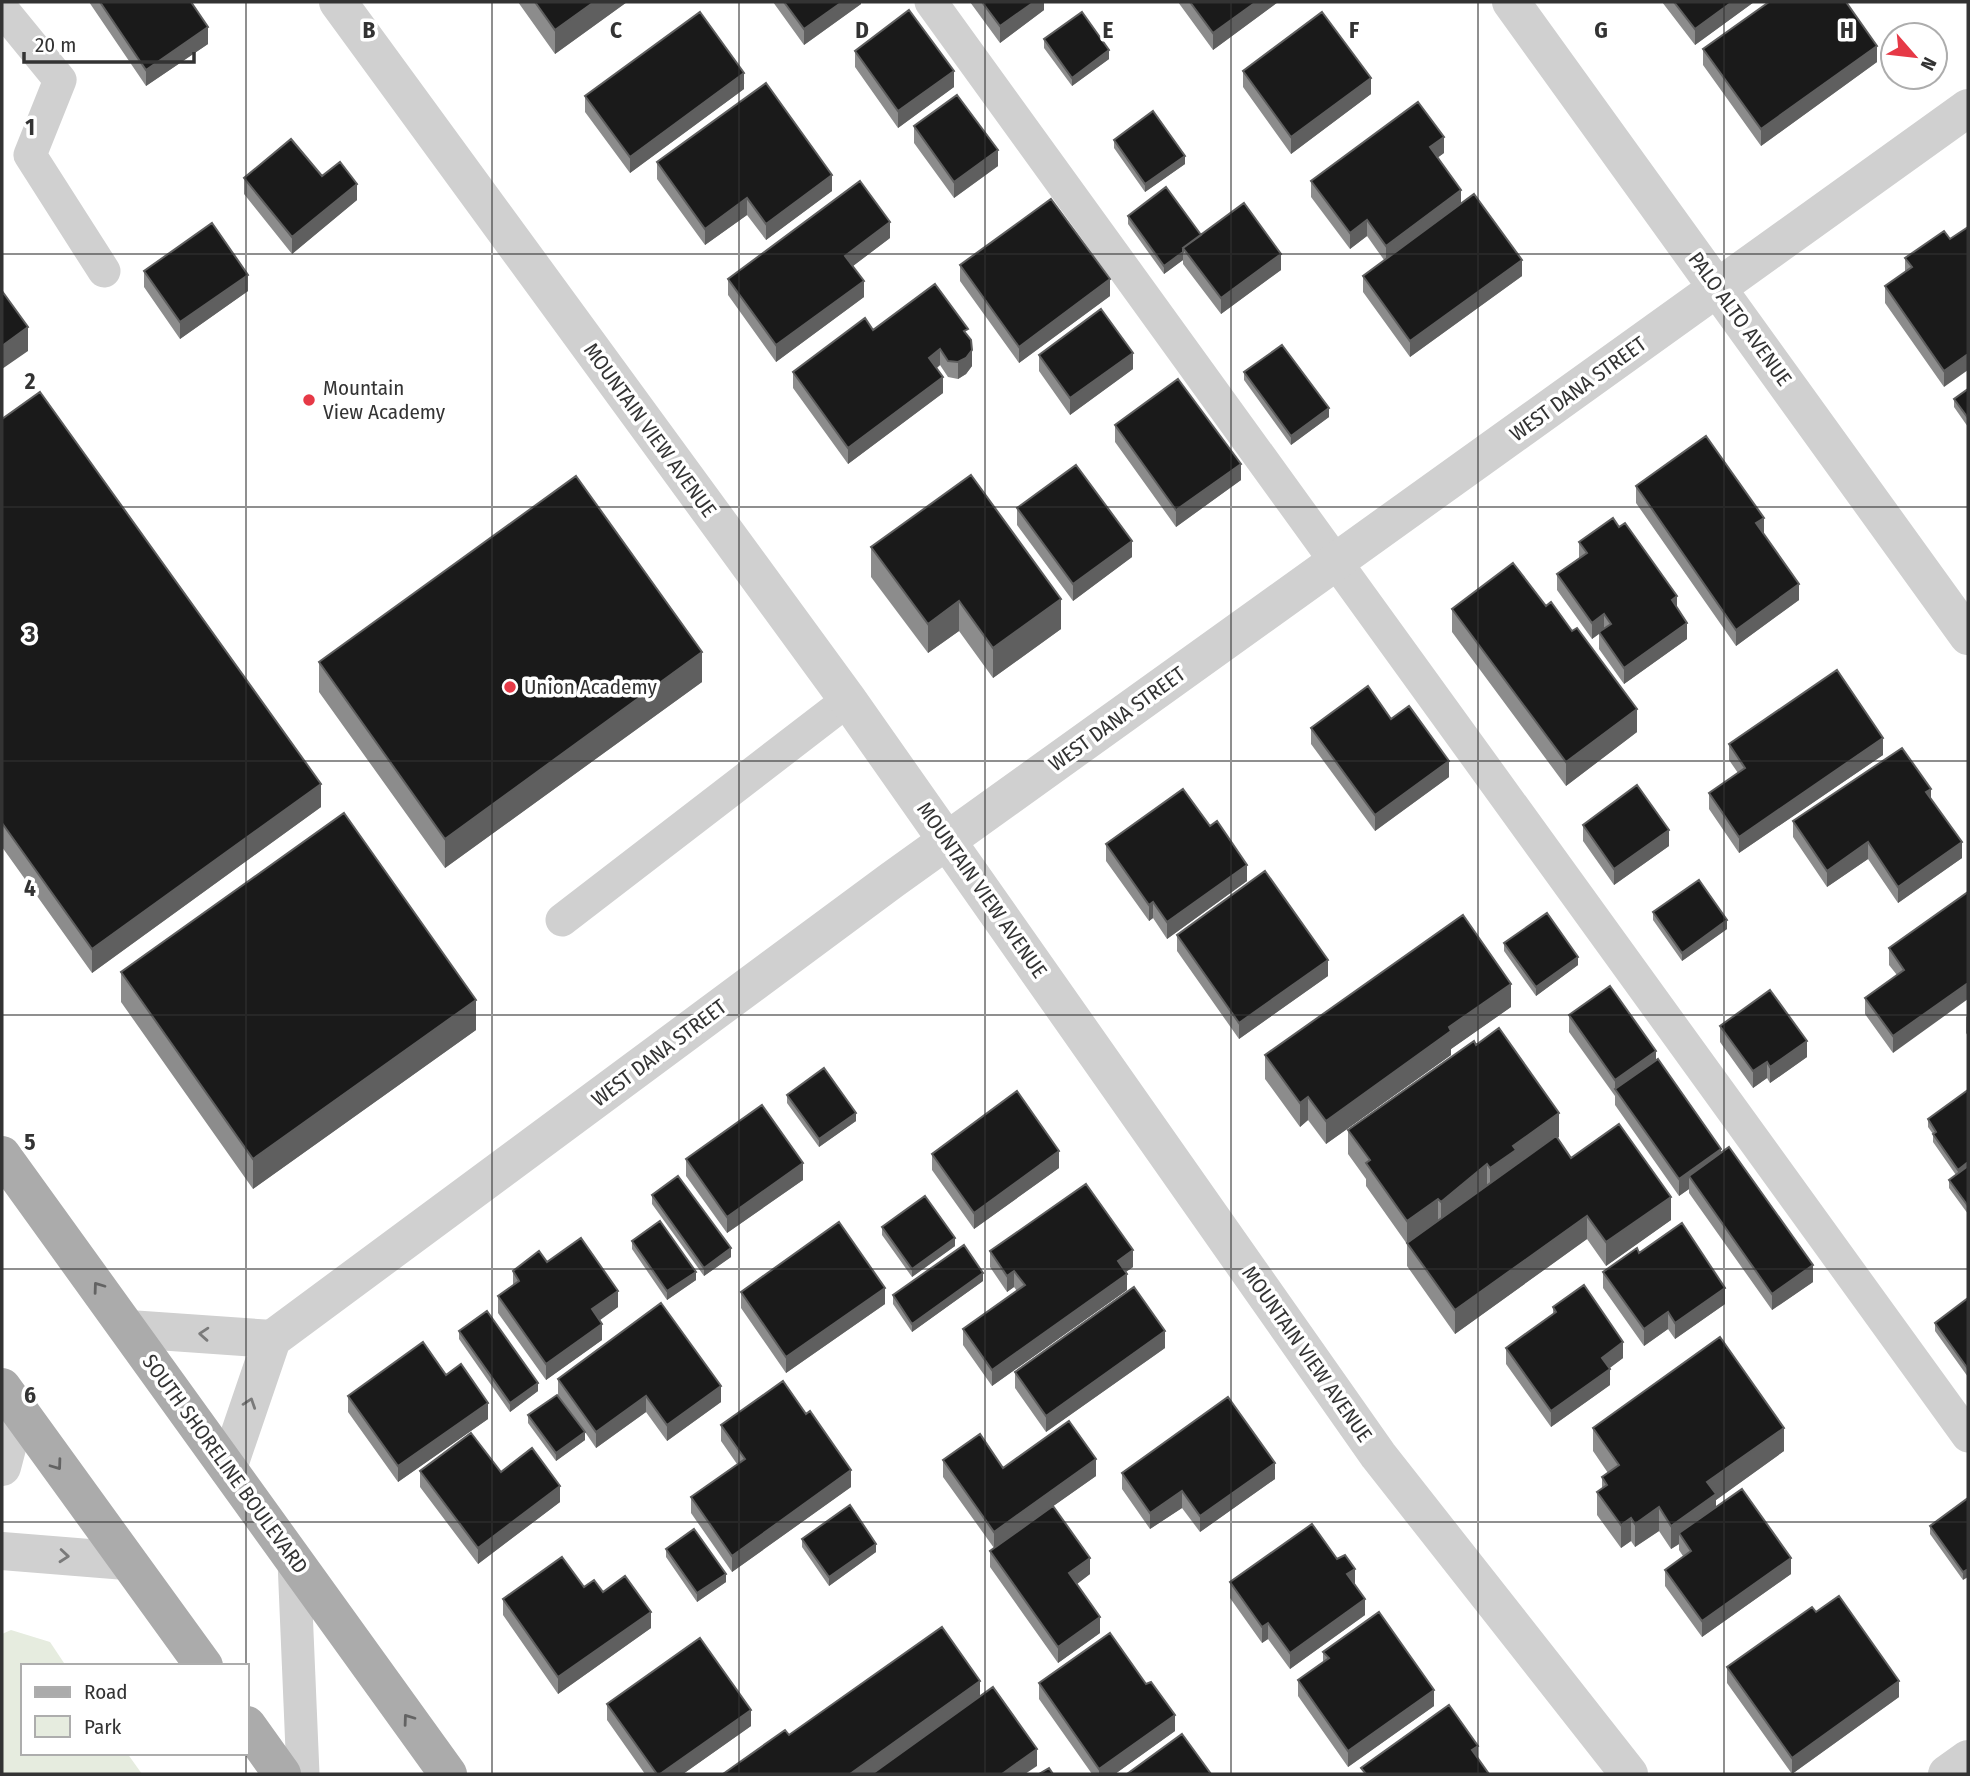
<svg xmlns="http://www.w3.org/2000/svg" width="1970" height="1776" font-family="'Fira Sans Condensed',sans-serif">
<rect width="100%" height="100%" fill="#fff"/>
<path fill="#e6ecdf" d="M11,1630L50,1642L66,1666H23V1753H127L142,1774H2V1634Z"/>
<g fill="none" stroke-linecap="round" stroke-linejoin="round">
<path stroke="#d0d0d0" stroke-width="33" d="M931,2L1968,1436
M2,9L60,80L30,155L104,271
M562,920L848,700
M294,1561L303,1774"/>
<path stroke="#d0d0d0" stroke-width="38" d="M338,2L848,700L1378,1455L1629,1774
M1511,2L1968,636
M129,1329L272,1339
M2,1467L17,1410
M228,1468L272,1339L892,880L1968,108
M2,1551L126,1561
M1947,1774L1968,1759"/>
<path stroke="#ababab" stroke-width="38" d="M2,1155L448,1774
M2,1387L204,1666
M247,1725L282,1774"/>
</g>
<path fill="#8c8c8c" d="M89,2H191L208,44L146,86Z
M518,2H627L555,54Z
M773,2H861V4L804,45Z
M970,2H1044V10L1000,43Z
M1178,2H1278L1213,50Z
M1662,2H1754L1695,45Z
M1044,39L1109,59L1072,86L1044,48Z
M1703,49L1877,62L1761,146L1703,65Z
M855,51L954,87L898,128L855,67Z
M1243,71L1371,94L1291,154L1243,87Z
M744,89L630,173L585,112V96Z
M914,126L998,166L954,198L914,143Z
M1114,140L1185,164L1145,192L1114,148Z
M1444,153L1437,158L1461,204L1522,276L1410,357L1363,292V276L1384,260L1367,236L1350,249L1311,197V181Z
M657,162L832,191L766,240L747,215L705,245L657,179Z
M322,176L357,200L292,254L244,194V178Z
M1128,216L1201,235L1281,270L1221,314L1183,264V260L1164,274L1128,224Z
M890,238L853,266L864,297L776,362L728,295V279Z
M1950,239L1944,387L1885,303V286L1905,272V258Z
M960,265L1110,296L1019,363L960,281Z
M144,271L248,291L180,339L144,287Z
M873,330L968,336L972,366L966,374L958,379L948,377L940,365L937,368L943,393L848,464L793,388V372Z
M1039,355L1133,369L1070,415L1039,371Z
M1244,372L1329,417L1291,445L1244,380Z
M1968,389V427L1954,407V399Z
M2,419L321,807L92,973L2,847Z
M1115,425L1241,480L1176,527L1115,442Z
M1636,486L1764,534L1799,600L1736,646L1636,503Z
M1017,508L1132,557L1073,601L1017,525Z
M1619,527L1677,608L1687,639L1624,684L1599,649V634L1592,639L1557,590V574L1579,558V542Z
M871,547L1061,629L993,678L959,631L928,653L871,577Z
M1546,606L1637,732L1566,786L1452,632V609Z
M319,662L702,682L445,868L319,692Z
M1391,719L1449,777L1375,831L1311,744V728Z
M1729,744L1883,755L1739,853L1709,809V793L1738,773L1729,760Z
M1931,799L1962,858L1898,903L1868,859L1827,887L1793,837V821Z
M1583,825L1669,846L1614,885L1583,841Z
M1106,844L1247,881L1167,939L1153,918L1149,921L1106,861Z
M1968,892L1893,1053L1865,1014V998L1897,975L1889,965V948Z
M1653,912L1727,929L1682,961L1653,920Z
M1177,935L1328,976L1239,1039L1177,951Z
M1504,943L1578,965L1536,996L1504,951Z
M121,972L476,1030L253,1189L121,1002Z
M1511,1007L1451,1049V1055L1326,1144L1308,1120L1300,1127L1265,1079V1055Z
M1569,1015L1656,1061L1813,1282L1772,1310L1689,1193V1189L1679,1196L1615,1105V1096L1569,1032Z
M1968,1015V1036L1966,1033V1017Z
M1720,1026L1807,1057L1770,1083L1767,1078L1753,1088L1720,1042Z
M1476,1045L1559,1137L1557,1138L1571,1158L1671,1220L1606,1266L1587,1239L1455,1334L1407,1266V1244L1366,1186V1179L1348,1154V1130Z
M1968,1090V1214L1949,1188V1180L1956,1175L1933,1142V1134L1928,1127V1119Z
M787,1095L856,1121L819,1147L787,1103Z
M932,1154L1059,1168L974,1229L932,1170Z
M686,1159L803,1180L727,1233L686,1176Z
M652,1195L731,1257L704,1276L652,1204Z
M882,1227L955,1246L912,1277L882,1235Z
M632,1241L696,1280L667,1300L632,1249Z
M990,1251L1133,1267L1126,1272L1127,1290L992,1386L963,1345V1329L1017,1291L1014,1287L1007,1292L990,1267Z
M1639,1253L1725,1304L1675,1339L1668,1329L1644,1346L1603,1288V1272Z
M547,1262L618,1307L599,1320L602,1340L546,1380L498,1313V1296L513,1286V1271Z
M983,1281L912,1332L893,1304V1295Z
M741,1292L885,1304L786,1373L741,1308Z
M1968,1298V1377L1935,1331V1323Z
M1553,1307L1623,1358L1609,1368L1610,1385L1551,1427L1506,1364V1348L1553,1315Z
M459,1331L538,1391L510,1412L459,1339Z
M1165,1348L1046,1432L1015,1388V1372Z
M446,1375L488,1419L398,1482L348,1412V1396Z
M558,1379L721,1402L667,1441L646,1412L596,1448L585,1432V1440L556,1461L528,1423V1415L558,1396Z
M721,1425L851,1487L732,1572L691,1513V1497L737,1464L721,1441Z
M1593,1428L1784,1451L1716,1500V1507L1791,1574L1702,1637L1665,1586V1570L1683,1556L1679,1550V1544L1671,1549L1659,1531L1635,1547L1631,1541L1621,1548L1597,1515V1492L1602,1489V1477L1608,1473L1593,1451Z
M943,1460L1003,1468L1096,1476L1053,1506L1090,1574L1077,1584L1100,1633L1058,1663L990,1567V1551L994,1548L943,1477Z
M420,1471L501,1472L560,1502L478,1564L420,1487Z
M1122,1473L1275,1479L1200,1532L1182,1508L1150,1529L1122,1489Z
M1968,1498L1963,1580L1930,1534V1526Z
M802,1539L876,1552L829,1586L802,1547Z
M666,1549L726,1582L697,1602L666,1557Z
M1230,1582L1355,1584L1365,1615L1290,1669L1268,1639L1262,1643L1230,1598Z
M584,1587L603,1592L651,1628L558,1694L503,1615V1599Z
M1816,1612L1899,1697L1792,1774L1727,1683V1667Z
M1323,1652L1434,1706L1348,1767L1298,1696V1680L1323,1662Z
M1039,1683L1146,1684L1175,1731L1115,1774H1092L1039,1699Z
M607,1704L751,1726L683,1774H645L607,1720Z"/>
<path fill="#5f5f5f" d="M594,2H627L555,54V30Z
M842,2H861V4L804,45V29Z
M1034,2H1044V10L1000,43V26Z
M1256,2H1278L1213,50V33Z
M1732,2H1754L1695,45V29Z
M208,27V44L146,86V70Z
M1877,46V62L1761,146V129Z
M1109,50V59L1072,86V78Z
M954,71V87L898,128V111Z
M744,73V89L630,173V157Z
M1371,78V94L1291,154V137Z
M1444,137V153L1430,163V147Z
M998,150V166L954,198V182Z
M1185,156V164L1145,192V184Z
M832,175V191L766,240V224Z
M357,184V200L292,254V237Z
M1461,190V207L1386,262V246Z
M747,198V215L705,245V229Z
M1367,220V236L1350,249V233Z
M890,222V238L845,272V256Z
M1183,252V260L1164,274V266Z
M1281,254V270L1221,314V298Z
M1522,260V276L1410,357V341Z
M248,275V291L180,339V322Z
M1110,279V296L1019,363V347Z
M864,281V297L776,362V345Z
M28,327V351L2,369V346Z
M940,349V365L929,374V358Z
M972,350V366L966,374L958,379V362Z
M1133,353V369L1070,415V398Z
M1968,354V370L1944,387V371Z
M943,377V393L848,464V448Z
M1329,408V417L1291,445V436Z
M1241,464V480L1176,527V510Z
M1764,518V534L1756,523Z
M1132,541V557L1073,601V584Z
M1799,584V600L1736,646V630Z
M1677,596V612L1672,600Z
M1061,599V629L993,678V648Z
M959,601V631L928,653V624Z
M1604,614V630L1592,639V623Z
M1687,623V639L1624,684V668Z
M702,652V682L445,868V839Z
M1637,709V732L1566,786V762Z
M1883,738V755L1739,853V837Z
M1449,761V777L1375,831V815Z
M321,784V807L92,973V949Z
M1931,789V805L1926,792Z
M1669,830V846L1614,885V869Z
M1868,842V859L1827,887V871Z
M1962,842V858L1898,903V887Z
M1247,865V881L1167,939V922Z
M1153,902V918L1149,921V905Z
M1727,920V929L1682,961V953Z
M1578,957V965L1536,996V987Z
M1328,960V976L1239,1039V1023Z
M1968,983V999L1893,1053V1036Z
M1511,984V1007L1451,1049V1055L1326,1144V1121L1449,1027Z
M476,1000V1030L253,1189V1159Z
M1807,1041V1057L1770,1083V1067Z
M1656,1051V1067L1615,1089V1096V1080Z
M1767,1062V1078L1753,1088V1071Z
M1308,1097V1120L1300,1127V1103Z
M856,1113V1121L819,1147V1139Z
M1559,1113V1137L1516,1167L1490,1191V1168L1513,1146Z
M1721,1149V1166L1689,1176V1189L1679,1196V1179Z
M1059,1151V1168L974,1229V1213Z
M1968,1162V1171L1958,1178V1170Z
M803,1163V1180L727,1233V1217Z
M1487,1164V1187L1441,1225V1202Z
M1671,1197V1220L1606,1266V1242Z
M1438,1199V1222L1407,1244V1221Z
M1587,1216V1239L1455,1334V1310Z
M955,1238V1246L912,1277V1269Z
M731,1248V1257L704,1276V1268Z
M1133,1250V1267L1118,1277V1261Z
M1813,1265V1282L1772,1310V1294Z
M1014,1271V1287L1007,1292V1276Z
M696,1272V1280L667,1300V1291Z
M983,1273V1281L912,1332V1324Z
M1127,1274V1290L992,1386V1370Z
M885,1288V1304L786,1373V1357Z
M1725,1288V1304L1675,1339V1323Z
M618,1291V1307L592,1326V1309Z
M1668,1312V1329L1644,1346V1329Z
M602,1324V1340L546,1380V1364Z
M1165,1331V1348L1046,1432V1416Z
M1623,1342V1358L1602,1374V1358Z
M1610,1369V1385L1551,1427V1411Z
M538,1383V1391L510,1412V1403Z
M721,1386V1402L667,1441V1425Z
M646,1396V1412L596,1448V1432Z
M488,1403V1419L398,1482V1466Z
M1784,1428V1451L1716,1500V1517L1679,1533V1544L1671,1549V1526L1707,1482Z
M585,1432V1440L556,1461V1453Z
M1096,1459V1476L994,1548V1532Z
M1275,1463V1479L1200,1532V1516Z
M851,1470V1487L732,1572V1556Z
M560,1486V1502L478,1564V1548Z
M1182,1491V1508L1150,1529V1513Z
M1659,1507V1531L1635,1547V1524Z
M1631,1518V1541L1621,1548V1525Z
M876,1544V1552L829,1586V1577Z
M1090,1558V1574L1069,1590V1573Z
M1791,1558V1574L1702,1637V1621Z
M1355,1569V1585L1347,1574Z
M1968,1569V1577L1963,1580V1572Z
M726,1574V1582L697,1602V1593Z
M1365,1599V1615L1290,1669V1653Z
M651,1612V1628L558,1694V1677Z
M1100,1617V1633L1058,1663V1647Z
M1268,1623V1639L1262,1643V1627Z
M980,1681V1698L872,1774H850Z
M1899,1681V1697L1792,1774V1758Z
M1434,1690V1706L1348,1767V1751Z
M751,1710V1726L683,1774H660Z
M1175,1715V1731L1115,1774H1099V1769Z
M1478,1746V1762L1472,1750Z
M1037,1749V1766L1025,1774H1002Z"/>
<path fill="#1a1a1a" stroke="#5f5f5f" stroke-width="2" d="M100,2H191L208,27L146,70Z
M535,2H594L555,30Z
M784,2H842L804,29Z
M982,2H1034L1000,26Z
M1190,2H1256L1213,33Z
M1674,2H1732L1695,29Z
M1769,2H1846L1877,46L1761,129L1703,49Z
M909,10L954,71L898,111L855,51Z
M700,12L744,73L630,157L585,96Z
M1082,12L1109,50L1072,78L1044,39Z
M1322,12L1371,78L1291,137L1243,71Z
M766,83L832,175L766,224L747,198L705,229L657,162Z
M957,95L998,150L954,182L914,126Z
M1418,102L1444,137L1430,147L1461,190L1386,246L1367,220L1350,233L1311,181Z
M1153,111L1185,156L1145,184L1114,140Z
M291,139L322,176L340,162L357,184L292,237L244,178Z
M860,181L890,222L845,256L864,281L776,345L728,279Z
M1166,187L1201,235L1183,248V252L1164,266L1128,216Z
M1474,194L1522,260L1410,341L1363,276Z
M1051,199L1110,279L1019,347L960,265Z
M1244,203L1281,254L1221,298L1183,248Z
M212,223L248,275L180,322L144,271Z
M1968,227V354L1944,371L1885,286L1912,267L1905,258L1944,231L1950,239Z
M935,284L968,329L964,331L971,340L972,350L966,358L958,362L948,361L940,349L929,358L943,377L848,448L793,372L865,318L873,330Z
M2,291L28,327L2,346Z
M1101,309L1133,353L1070,398L1039,355Z
M1282,345L1329,408L1291,436L1244,372Z
M1178,379L1241,464L1176,510L1115,425Z
M1968,389V418L1954,399Z
M40,392L321,784L92,949L2,823V419Z
M1706,436L1764,518L1756,523L1799,584L1736,630L1636,486Z
M1076,465L1132,541L1073,584L1017,508Z
M971,475L1061,599L993,648L959,601L928,624L871,547Z
M576,476L702,652L445,839L319,662Z
M1613,518L1619,527L1625,523L1677,596L1672,600L1687,623L1624,668L1599,632L1611,624L1604,614L1592,623L1557,574L1587,553L1579,542Z
M1513,563L1546,606L1551,602L1572,631L1577,628L1637,709L1566,762L1452,609Z
M1837,670L1883,738L1739,837L1709,793L1745,768L1729,744Z
M1368,686L1391,719L1409,706L1449,761L1375,815L1311,728Z
M1902,748L1931,789L1926,792L1962,842L1898,887L1868,842L1827,871L1793,821Z
M1637,785L1669,830L1614,869L1583,825Z
M1183,789L1210,826L1217,821L1247,865L1167,922L1153,902L1149,905L1106,844Z
M344,813L476,1000L253,1159L121,972Z
M1265,871L1328,960L1239,1023L1177,935Z
M1699,880L1727,920L1682,953L1653,912Z
M1968,892V983L1893,1036L1865,998L1904,970L1889,948Z
M1547,913L1578,957L1536,987L1504,943Z
M1463,915L1511,984L1449,1027L1451,1031L1326,1121L1308,1097L1300,1103L1265,1055Z
M1610,986L1656,1051L1615,1080L1569,1015Z
M1770,990L1807,1041L1770,1067L1767,1062L1753,1071L1720,1026Z
M1499,1028L1559,1113L1513,1146L1516,1150L1490,1168L1487,1164L1441,1202L1438,1199L1407,1221L1366,1163L1370,1160L1348,1130L1474,1041L1476,1045Z
M1658,1059L1721,1149L1679,1179L1615,1089Z
M824,1068L856,1113L819,1139L787,1095Z
M1968,1090V1162L1958,1170L1933,1134L1936,1132L1928,1119Z
M1017,1091L1059,1151L974,1213L932,1154Z
M762,1105L803,1163L727,1217L686,1159Z
M1619,1124L1671,1197L1606,1242L1587,1216L1455,1310L1407,1243L1556,1136L1571,1158Z
M1729,1147L1813,1265L1772,1294L1689,1176Z
M1968,1166V1206L1949,1180Z
M678,1176L731,1248L704,1268L652,1195Z
M1086,1184L1133,1250L1118,1261L1127,1274L992,1370L963,1329L1025,1285L1014,1271L1007,1276L990,1251Z
M925,1196L955,1238L912,1269L882,1227Z
M660,1221L696,1272L667,1291L632,1241Z
M839,1222L885,1288L786,1357L741,1292Z
M1682,1223L1725,1288L1675,1323L1668,1312L1644,1329L1603,1272L1637,1248L1639,1253Z
M581,1238L618,1291L592,1309L602,1324L546,1364L498,1296L519,1281L513,1271L539,1251L547,1262Z
M964,1245L983,1273L912,1324L893,1295Z
M1584,1285L1623,1342L1602,1358L1610,1369L1551,1411L1506,1348L1556,1312L1553,1307Z
M1134,1287L1165,1331L1046,1416L1015,1372Z
M1968,1298V1369L1935,1323Z
M661,1303L721,1386L667,1425L646,1396L596,1432L558,1379Z
M487,1311L538,1383L510,1403L459,1331Z
M1720,1337L1784,1428L1707,1482L1716,1494L1671,1526L1659,1507L1635,1524L1631,1518L1621,1525L1597,1492L1607,1485L1602,1477L1619,1465L1593,1428Z
M423,1342L446,1375L461,1364L488,1403L398,1466L348,1396Z
M783,1381L806,1414L810,1411L851,1470L732,1556L691,1497L745,1459L721,1425Z
M557,1395L585,1432L556,1453L528,1415Z
M1228,1397L1275,1463L1200,1516L1182,1491L1150,1513L1122,1473Z
M1069,1421L1096,1459L994,1532L943,1460L980,1434L1003,1468Z
M471,1433L501,1472L532,1448L560,1486L478,1548L420,1471Z
M1742,1489L1791,1558L1702,1621L1665,1570L1691,1551L1679,1533Z
M1968,1498V1569L1963,1572L1930,1526Z
M850,1505L876,1544L829,1577L802,1539Z
M1053,1506L1090,1558L1069,1573L1100,1617L1058,1647L990,1551Z
M1312,1524L1337,1559L1345,1555L1355,1569L1347,1574L1365,1599L1290,1653L1268,1623L1262,1627L1230,1582Z
M694,1529L726,1574L697,1593L666,1549Z
M562,1557L584,1587L594,1580L603,1592L625,1576L651,1612L558,1677L503,1599Z
M1839,1596L1899,1681L1792,1758L1727,1667L1812,1607L1816,1612Z
M1379,1612L1434,1690L1348,1751L1298,1680L1329,1658L1323,1652Z
M942,1627L980,1681L850,1774H723L785,1730L789,1735Z
M1110,1633L1146,1684L1151,1682L1175,1715L1099,1769L1039,1683Z
M700,1638L751,1710L660,1774H657L607,1704Z
M993,1687L1037,1749L1002,1774H872Z
M1449,1705L1478,1746L1472,1750L1489,1774H1366L1361,1768Z
M1182,1734L1211,1774H1127Z
M1049,1768L1053,1774H1039Z"/>
<defs><path id="oneway-chevron" d="M-2-3.5L2.5 0L-2 3.5" fill="none" stroke-width="1.6" stroke-linecap="round" stroke-linejoin="round" transform="scale(1.75)"/></defs>
<g stroke="#636363">
<use href="#oneway-chevron" transform="translate(98 1287) rotate(-126)"/>
<use href="#oneway-chevron" transform="translate(57 1465) rotate(54)"/>
<use href="#oneway-chevron" transform="translate(408 1719) rotate(-126)"/>
</g>
<g stroke="#7a7a7a">
<use href="#oneway-chevron" transform="translate(204 1334) rotate(-176)"/>
<use href="#oneway-chevron" transform="translate(250 1403) rotate(-71)"/>
<use href="#oneway-chevron" transform="translate(64 1556) rotate(5)"/>
</g>
<path fill="none" stroke="#333" stroke-width="2" stroke-opacity="0.55" d="M246,2V1666M492,2V1774M739,2V1774M985,2V1774M1231,2V1774M1478,2V1774M1724,2V1774M2,254H1968M2,507H1968M2,761H1968M2,1015H1968M2,1269H1968M2,1522H1968M246,1753V1774"/>
<g fill="#e63946" stroke="#fff" stroke-width="2.5">
<circle cx="309" cy="400" r="7"/>
<circle cx="510" cy="687" r="7"/>
</g>
<g text-anchor="middle" stroke-width="7" stroke-linejoin="round" paint-order="stroke">
<g font-size="21" fill="#333" stroke="#fff">
<text transform="translate(1740 319) rotate(54)" y="7">PALO ALTO AVENUE</text>
<text transform="translate(1578 389) rotate(-36)" y="7">WEST DANA STREET</text>
<text transform="translate(650 430) rotate(54)" y="7">MOUNTAIN VIEW AVENUE</text>
<text transform="translate(1117 719) rotate(-36)" y="7">WEST DANA STREET</text>
<text transform="translate(982 890) rotate(55)" y="7">MOUNTAIN VIEW AVENUE</text>
<text transform="translate(659 1053) rotate(-37)" y="7">WEST DANA STREET</text>
<text transform="translate(1307 1354) rotate(55)" y="7">MOUNTAIN VIEW AVENUE</text>
<text transform="translate(225 1464) rotate(54)" y="7">SOUTH SHORELINE BOULEVARD</text>
</g>
<g font-size="21" fill="#333" stroke="#fff" text-anchor="start">
<text x="323" y="395">Mountain<tspan x="323" dy="24">View Academy</tspan></text>
<text x="524" y="694">Union Academy</text>
</g>
</g>
<g font-size="23" text-anchor="middle" font-weight="bold" fill="#333" stroke="#fff" stroke-width="7" stroke-linejoin="round" paint-order="stroke">
<text x="369" y="38">B</text>
<text x="616" y="38">C</text>
<text x="862" y="38">D</text>
<text x="1108" y="38">E</text>
<text x="1354" y="38">F</text>
<text x="1601" y="38">G</text>
<text x="1847" y="38">H</text>
<text x="30" y="135">1</text>
<text x="30" y="389">2</text>
<text x="30" y="642">3</text>
<text x="30" y="896">4</text>
<text x="30" y="1150">5</text>
<text x="30" y="1403">6</text>
</g>
<rect width="1970" height="1776" fill="none" stroke="#333333" stroke-width="7"/>
<rect x="21" y="1664" width="228" height="91" fill="#ffffff" stroke="#adadad" stroke-width="2"/>
<rect x="35" y="1687" width="35" height="10" fill="#ababab" stroke="#adadad" stroke-width="2"/>
<text x="84" y="1699" font-size="21" fill="#333333">Road</text>
<rect x="35" y="1716" width="35" height="21" fill="#e6ecdf" stroke="#adadad" stroke-width="2"/>
<text x="84" y="1734" font-size="21" fill="#333333">Park</text>
<g transform="translate(1914 56) rotate(118)"><circle r="33" fill="#ffffff" stroke="#adadad" stroke-width="2"/>
<path d="M0-5L12 26L0 18L-12 26Z" fill="#e63946"/>
<text y="-10" font-size="19" font-weight="bold" text-anchor="middle" fill="#333333">N</text>
</g>
<path d="M24 52v10h170v-10" fill="none" stroke="#333333" stroke-width="3.5"/>
<text x="35" y="52" font-size="21" fill="#333333" stroke="#ffffff" stroke-width="5" paint-order="stroke">20 m</text>
</svg>
